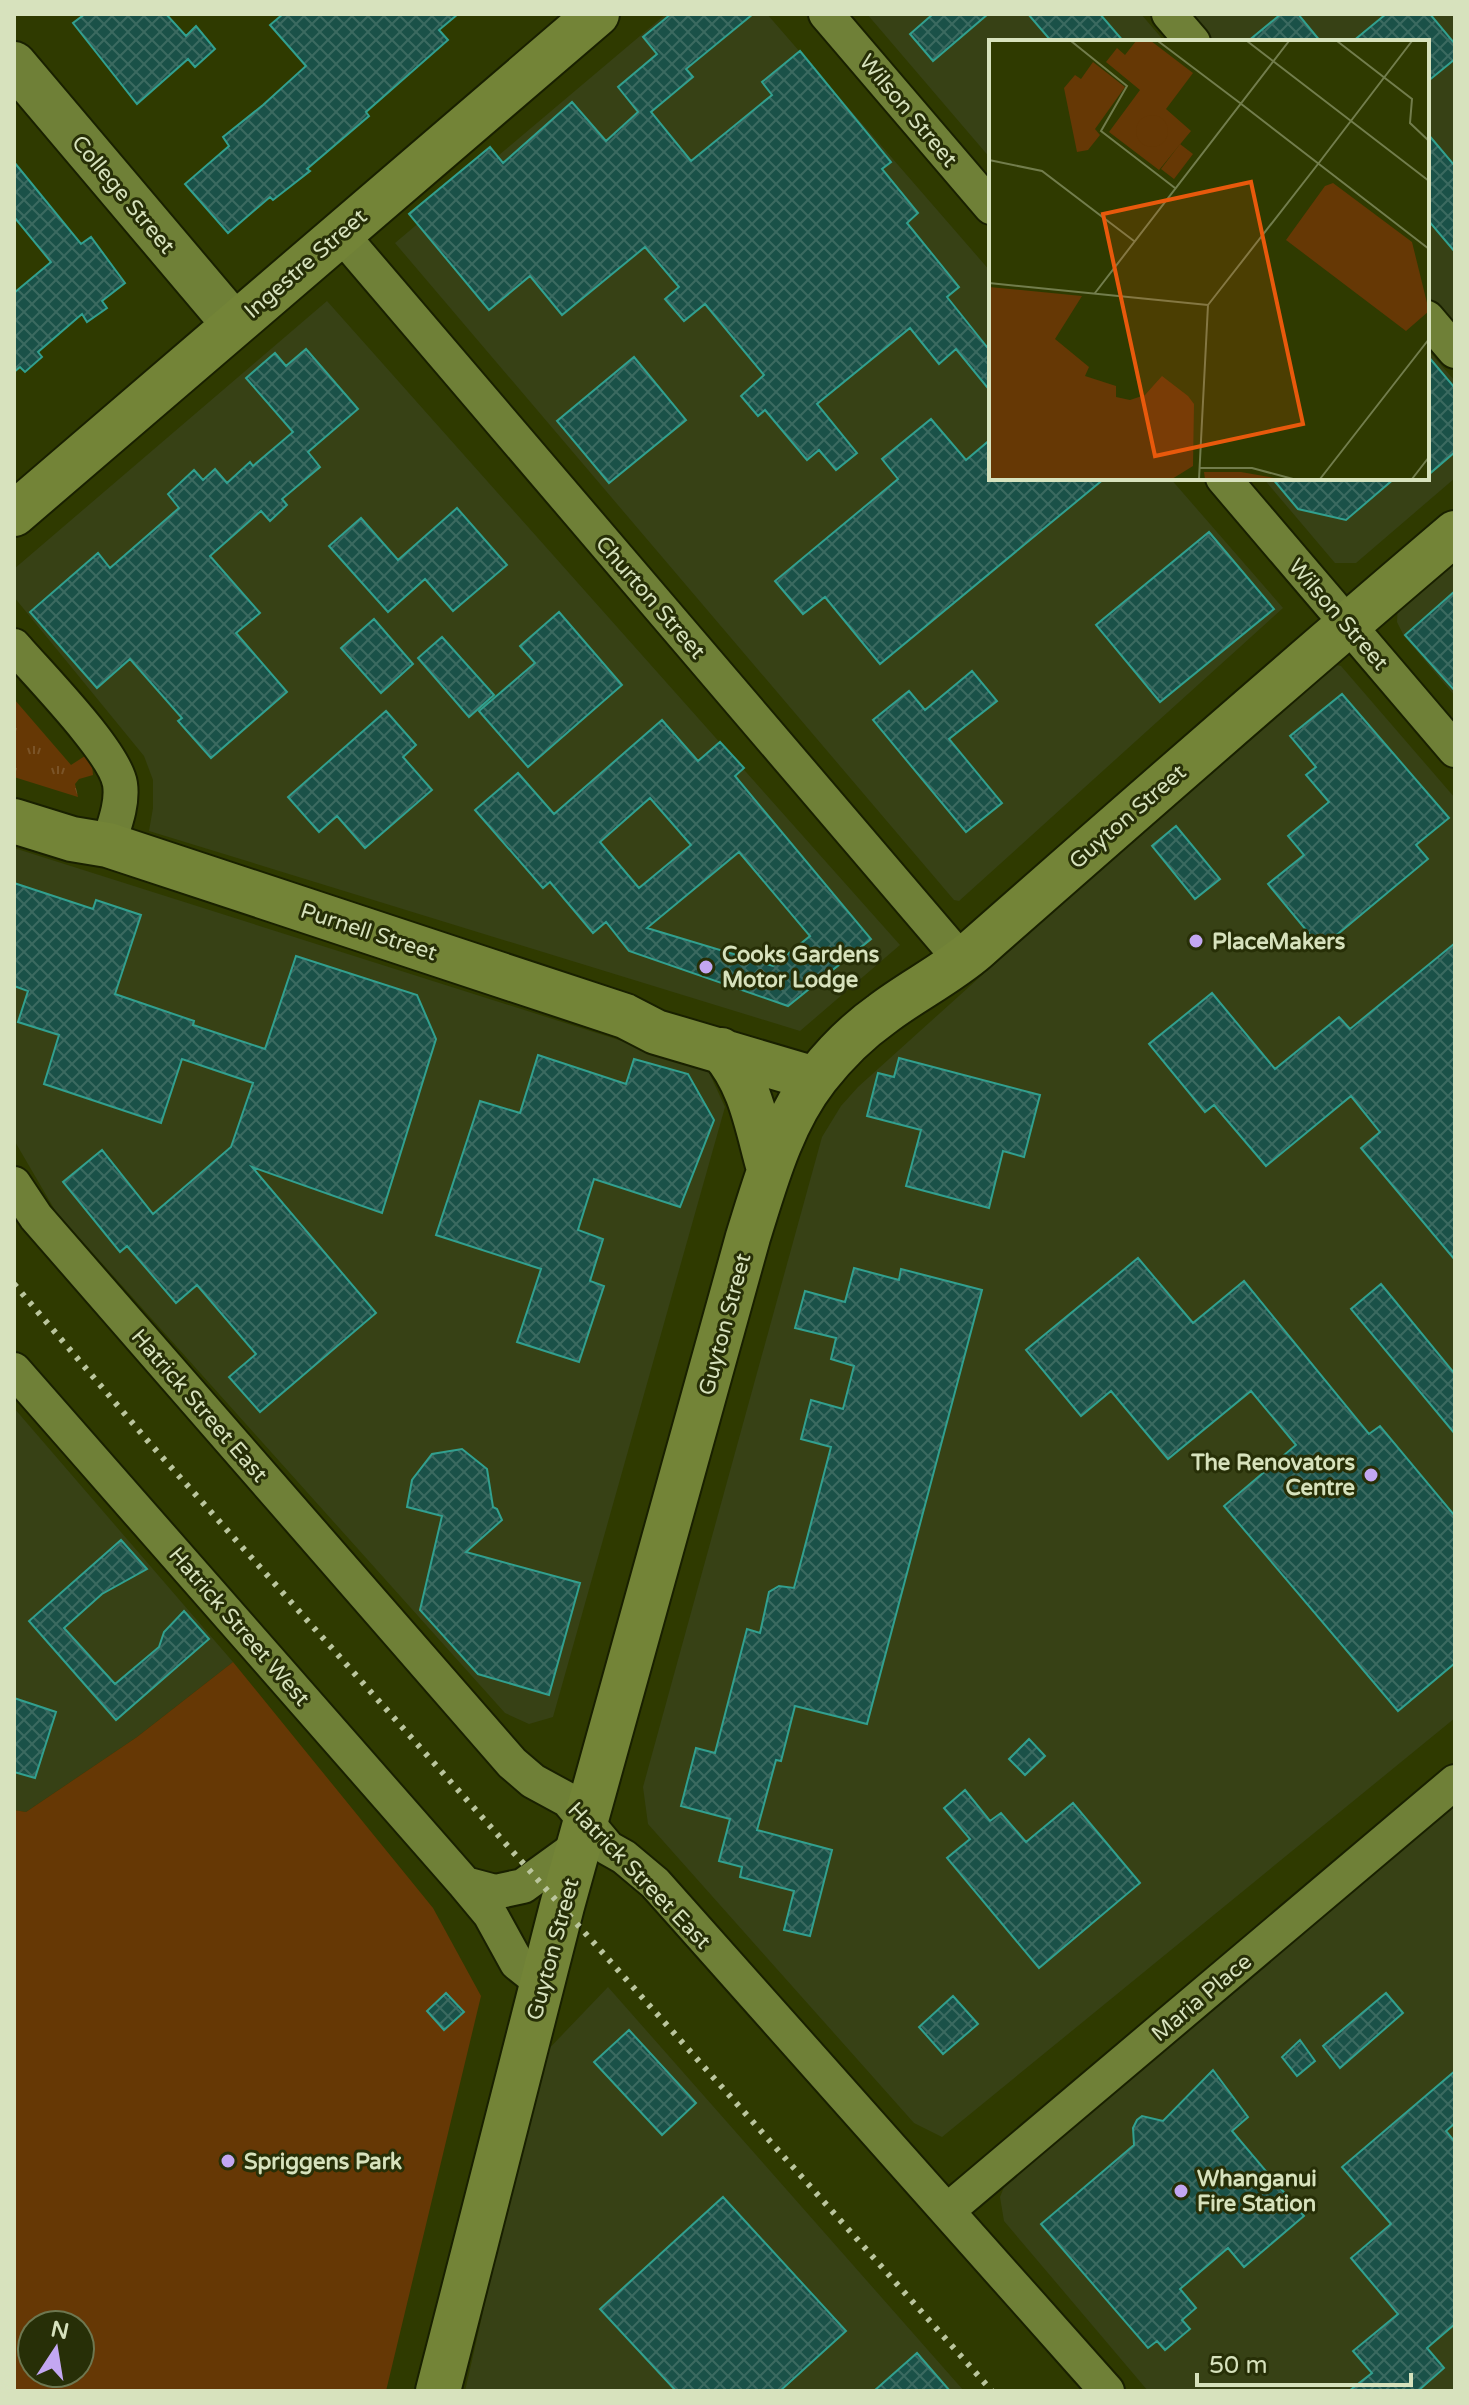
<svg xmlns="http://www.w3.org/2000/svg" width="1469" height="2405" font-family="'Varela Round',sans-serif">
<defs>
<pattern id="grass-tufts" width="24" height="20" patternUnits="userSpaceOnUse" patternTransform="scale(2)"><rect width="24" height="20" fill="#663805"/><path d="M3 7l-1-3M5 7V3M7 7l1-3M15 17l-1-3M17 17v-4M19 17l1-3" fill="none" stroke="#7b5428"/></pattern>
<pattern id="building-cross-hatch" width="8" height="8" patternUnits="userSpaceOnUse" patternTransform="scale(2)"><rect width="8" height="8" fill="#1a5148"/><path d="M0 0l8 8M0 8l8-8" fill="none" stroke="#3b6a60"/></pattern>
</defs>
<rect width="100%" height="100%" fill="#2f3a00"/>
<path fill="#374115" d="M666,14H767L991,272V478H1170L1283,608L959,901L954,900L395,243Z
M867,14H1141L1165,42H991V159Z
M1189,14H1455V333L1427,299V42H1213Z
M327,301L900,945L800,1031L149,831L153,808V780L144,756L14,597V569Z
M1427,349L1455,381V478L1356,563H1335L1263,478H1427Z
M1455,555V696L1404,636L1397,622L1398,602Z
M1328,663L1341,666L1455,798V1718L942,2137L914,2123L648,1824L643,1787L822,1137L841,1106L858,1087Z
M14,848L707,1068L725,1107L553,1717L529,1724L505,1713L56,1212L14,1140Z
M14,1408L233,1662L137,1737L26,1812L14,1810Z
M1455,1795V2391H1148L1004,2221L1000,2197L1008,2177Z
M608,1987L964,2391H465L541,2057Z"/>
<path fill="url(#grass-tufts)" d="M14,699L71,765L85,756L92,765L93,775L79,779L75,784L78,797L14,777Z"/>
<path fill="#663805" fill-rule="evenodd" d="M233,1662L433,1908L481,1996L386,2391H14V1810L26,1812L137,1737ZM32,2325H80V2373H32Z"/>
<path fill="url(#building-cross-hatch)" stroke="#32a08f" stroke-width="2" fill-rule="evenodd" d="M85,14H166L186,36L196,26L215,49L195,67L188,59L137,104L73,23Z
M283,14H458L439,30L448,40L366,112L369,116L307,169L310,171L273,200L270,197L228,233L185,184L229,146L223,137L263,105L306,66L270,25Z
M671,14H753L686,69L693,77L651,112L691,161L772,95L762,82L800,51L891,162L882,169L918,213L907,223L959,287L947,297L991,352V392L956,349L939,364L910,328L817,404L857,453L836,470L819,450L807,460L765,410L758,416L741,396L764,375L705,304L684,321L665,299L679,287L645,247L562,315L530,276L489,310L409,214L490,147L503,163L572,102L606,141L638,112L618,87L657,54L643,37Z
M933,14H988L933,61L910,34Z
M1028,14H1100L1124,42H1052Z
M1281,14H1298L1321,42H1247Z
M1386,14H1430L1455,44V59L1427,82V42H1352Z
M1427,133L1455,166V252L1427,219Z
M14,162L81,244L91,237L125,283L102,301L107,308L87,322L82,314L38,352L42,357L25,372L20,367L14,372V293L51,262L14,217Z
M306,349L358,409L308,452L320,467L282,499L287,505L270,521L261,511L210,556L260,613L236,633L287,692L211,758L178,721L182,718L130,659L97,688L30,612L98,553L110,568L179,508L168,494L194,470L203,480L215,469L227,483L250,462L253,466L293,432L246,378L275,353L286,366Z
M1427,355L1455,388V452L1427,476Z
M634,357L686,420L609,483L557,421Z
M931,419L966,460L991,439V478H1105L880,664L825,597L803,614L775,581L898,479L882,459Z
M1272,478H1395L1346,520L1298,509Z
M457,508L507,565L453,611L425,579L388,612L329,546L361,518L398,560Z
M1209,532L1274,609L1160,702L1096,625Z
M1455,591V691L1405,635Z
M559,612L622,685L528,767L479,711L535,663L520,646Z
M374,619L413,664L381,693L341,648Z
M442,637L494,695L469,717L418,658Z
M972,671L997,701L949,739L1002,803L966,832L873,720L909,691L925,710Z
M1342,694L1449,818L1416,845L1428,859L1321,948L1268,884L1304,855L1288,836L1329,802L1306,775L1316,767L1290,736Z
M386,711L416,745L403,757L432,790L365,848L337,816L319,832L288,797Z
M662,720L698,761L720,742L744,768L735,776L871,939L788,1006L629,951L606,922L593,933L550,882L543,888L475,810L518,773L554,814ZM650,798L691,845L639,888L600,842ZM739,852L810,936L773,966L647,928Z
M1176,826L1220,879L1195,899L1152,846Z
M14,883L93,909L96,900L141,915L115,994L194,1021L193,1025L265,1049L296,956L417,995L436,1039L382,1213L252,1167L376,1313L260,1412L229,1377L256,1354L197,1285L176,1303L127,1246L120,1252L63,1182L102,1150L153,1214L231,1147L253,1083L182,1059L161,1123L44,1084L59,1035L18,1022L28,991L14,986Z
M1455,943V1260L1361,1148L1380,1132L1351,1096L1266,1166L1214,1105L1205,1112L1149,1044L1212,993L1275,1069L1339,1017L1350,1029Z
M538,1055L626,1084L634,1059L688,1074L714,1120L680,1207L594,1179L578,1230L603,1239L590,1281L604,1286L579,1362L517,1342L541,1269L436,1235L480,1101L520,1113Z
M899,1058L1040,1095L1024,1157L1003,1151L989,1208L906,1186L921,1130L867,1116L878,1073L894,1077Z
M1138,1258L1193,1323L1244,1281L1369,1434L1380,1426L1455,1516V1663L1398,1711L1224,1506L1296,1445L1251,1391L1168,1459L1111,1391L1081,1416L1026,1350Z
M854,1268L899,1280L901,1269L982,1290L867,1724L795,1706L781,1761L776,1760L757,1830L832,1850L810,1936L784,1930L794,1891L740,1877L742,1867L719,1861L730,1819L681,1806L696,1748L715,1753L747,1629L760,1633L769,1592L779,1586L794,1588L831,1447L801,1439L811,1400L843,1409L854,1366L831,1359L836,1338L795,1328L805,1291L845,1302Z
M1381,1284L1455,1374V1434L1351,1309Z
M462,1449L487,1469L493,1507L497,1509L502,1520L466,1552L580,1583L549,1695L478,1674L420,1610L442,1516L407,1507L412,1480L432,1454Z
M121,1540L147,1569L102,1594L64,1628L115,1684L159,1647L164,1632L184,1611L209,1639L116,1720L29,1621Z
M14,1698L56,1712L35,1778L14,1772Z
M1029,1739L1045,1756L1025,1775L1009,1759Z
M965,1790L990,1821L1001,1813L1026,1842L1073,1803L1140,1883L1039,1968L947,1858L970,1839L944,1808Z
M446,1993L464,2012L444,2030L427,2011Z
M1386,1993L1403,2013L1340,2068L1323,2046Z
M953,1996L978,2024L943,2054L919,2027Z
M629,2030L696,2103L662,2135L594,2062Z
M1300,2040L1315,2061L1297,2076L1282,2057Z
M1213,2070L1248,2117L1232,2131L1304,2216L1244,2267L1228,2248L1180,2289L1196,2308L1182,2320L1190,2329L1165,2350L1157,2341L1148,2348L1041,2224L1134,2145L1133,2128L1137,2120L1142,2116L1163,2121Z
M1455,2071V2123L1446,2131L1455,2142V2324L1427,2348L1444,2368L1418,2391H1349L1372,2373L1353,2351L1398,2314L1351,2258L1391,2224L1342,2167Z
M723,2197L846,2331L780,2391H676L600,2309Z
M917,2353L950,2391H874Z"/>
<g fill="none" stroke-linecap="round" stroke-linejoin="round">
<g stroke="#192000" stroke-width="38">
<path id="minor" d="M826,14L991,207
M1169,14L1193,42
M340,233L962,961
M1427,318L1455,351
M1223,478L1455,750
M14,646C38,674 115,752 120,784C123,804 114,826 108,845
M14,1184L36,1217L512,1763L533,1781L568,1800L608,1848L624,1857L655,1883L1107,2391
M14,1370L465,1884L490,1914L517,1963L542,1983
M465,1884L495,1892L523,1886L581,1844
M947,2211L1455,1782"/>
</g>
<g stroke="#192000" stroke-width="48">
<path id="tertiary" d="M14,64L234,324"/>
</g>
<g stroke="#192000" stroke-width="48">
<path id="secondary" d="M14,514L597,14
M14,821L72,839L108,845L625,1016L656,1032L815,1079
M721,1050C751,1083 757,1127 769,1169
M438,2391L562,1906L748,1237C765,1183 781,1123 817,1077C835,1054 858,1031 882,1014C912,991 947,974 976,949C1135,809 1294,670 1455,533"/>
</g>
<use href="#minor" stroke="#6f8037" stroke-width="34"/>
<use href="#tertiary" stroke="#6f8037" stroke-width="44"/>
<use href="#secondary" stroke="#738437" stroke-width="44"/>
<path stroke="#bbc69e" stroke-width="6" stroke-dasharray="4 8" stroke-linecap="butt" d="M14,1284L147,1440L992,2391"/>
</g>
<g fill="#c3a7f2" stroke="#272f07" stroke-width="3">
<circle cx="1196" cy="941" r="8"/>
<circle cx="706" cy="967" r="8"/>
<circle cx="1371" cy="1475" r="8"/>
<circle cx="228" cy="2161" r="8"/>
<circle cx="1181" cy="2191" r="8"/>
</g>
<g text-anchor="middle" stroke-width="6" stroke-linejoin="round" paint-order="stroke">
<g font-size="22" fill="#d7e2bd" stroke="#272f07">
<text transform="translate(909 110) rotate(50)" y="8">Wilson Street</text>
<text transform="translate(124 194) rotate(50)" y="8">College Street</text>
<text transform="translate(305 263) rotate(-41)" y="8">Ingestre Street</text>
<text transform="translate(651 597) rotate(49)" y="8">Churton Street</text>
<text transform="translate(1339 614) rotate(49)" y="8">Wilson Street</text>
<text transform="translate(1127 816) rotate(-41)" y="8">Guyton Street</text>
<text transform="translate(369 931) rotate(18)" y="8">Purnell Street</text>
<text transform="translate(724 1324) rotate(-75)" y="8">Guyton Street</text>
<text transform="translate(200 1405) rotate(49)" y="8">Hatrick Street East</text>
<text transform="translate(240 1626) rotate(49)" y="8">Hatrick Street West</text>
<text transform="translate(640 1875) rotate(46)" y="8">Hatrick Street East</text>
<text transform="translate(552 1949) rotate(-75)" y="8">Guyton Street</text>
<text transform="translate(1201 1997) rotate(-40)" y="8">Maria Place</text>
</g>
<g font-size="22" font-weight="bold" fill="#d7e2bd" stroke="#272f07" text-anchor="start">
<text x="1212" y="949">PlaceMakers</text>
<text x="722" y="962">Cooks Gardens<tspan x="722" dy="25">Motor Lodge</tspan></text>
<text x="1355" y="1470" text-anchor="end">The Renovators<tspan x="1355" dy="25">Centre</tspan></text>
<text x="244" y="2169">Spriggens Park</text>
<text x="1197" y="2186">Whanganui<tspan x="1197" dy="25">Fire Station</tspan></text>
</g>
</g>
<g transform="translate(989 40)">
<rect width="440" height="440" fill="#2f3a00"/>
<path d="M147,1H162L204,33L177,69L202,91L170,130L120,92L151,50L117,22L128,8L136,15Z" fill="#663805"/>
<path d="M215,432H252L291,439H216Z" fill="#663805"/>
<path d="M104,22L136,47L106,89L111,95L99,110L88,112L75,48L86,35L92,39ZM147 91a16 16 0 1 1 32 0a16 16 0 1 1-32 0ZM191,104L204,114L185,139L172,129ZM344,143L423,202L440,271L417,291L297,200L336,146ZM0,247L93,256L66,299L100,327L96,336L127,346V357L141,360L156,355L173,336L199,356L205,364L204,426L183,439H0Z" fill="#663805"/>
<path fill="none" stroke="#727d4c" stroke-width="2" d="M82,1L138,46L112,91L186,148M169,1L251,63M258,1L284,21M348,1L423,59L421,83L440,101M284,21L440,141M251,63L440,209M0,120L53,131L145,201M329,124L423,1M0,243L219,265M106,253L300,1M210,428H263L304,439M210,439L219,265L329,124M331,439L440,299M423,439L440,417"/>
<path fill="#e8590c" fill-opacity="0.15" stroke="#e8590c" stroke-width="4" d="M262,142L314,384L166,416L114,174Z"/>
<rect width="440" height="440" fill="none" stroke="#d7e2bd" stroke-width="4"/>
</g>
<rect width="1469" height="2405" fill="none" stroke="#d7e2bd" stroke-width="32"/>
<g transform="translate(56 2349) rotate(12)"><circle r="38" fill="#272f07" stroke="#6d7750" stroke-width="2"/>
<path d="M0-6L14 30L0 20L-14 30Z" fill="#c3a7f2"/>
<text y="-12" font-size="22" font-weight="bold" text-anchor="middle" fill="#d7e2bd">N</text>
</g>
<path d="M1197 2373v12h214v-12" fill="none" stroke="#d7e2bd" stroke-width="4"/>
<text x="1209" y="2373" font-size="24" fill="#d7e2bd" stroke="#272f07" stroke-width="6" paint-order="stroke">50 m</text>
</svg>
